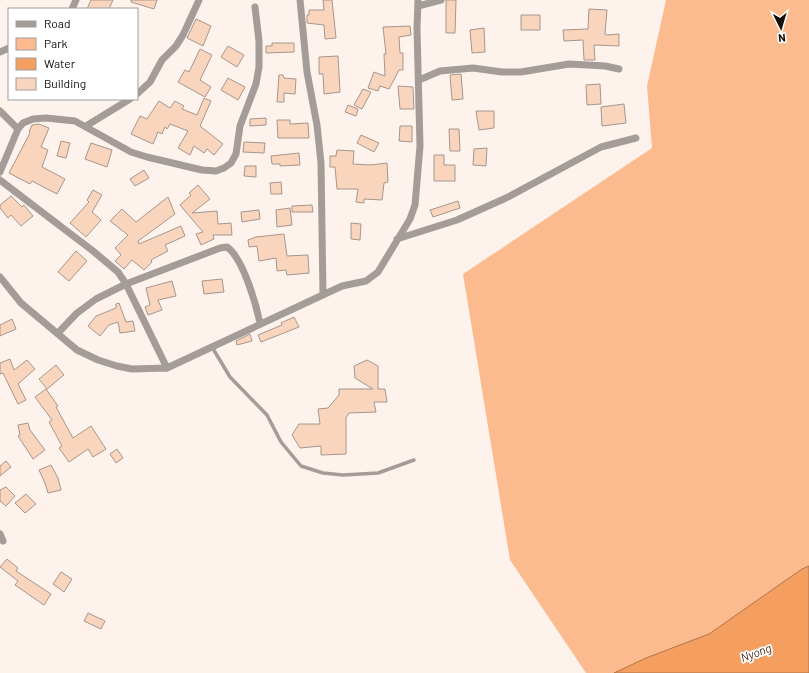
<svg xmlns="http://www.w3.org/2000/svg" width="809" height="673" font-family="Barlow,sans-serif">
<rect width="100%" height="100%" fill="#fef3ec"/>
<path fill="#fcbb8e" d="M666,0H809V566L802,569L709,634L646,658L614,673H586L510,560L463,274L652,148L647,86Z"/>
<path fill="#f49e60" stroke="#b07245" d="M809,566V673H614L646,658L709,634L802,569Z"/>
<path fill="#f9d5bd" stroke="#a6968c" d="M91,0H113L109,9H87Z
M131,0H157L154,9L131,2Z
M323,0H332L336,38L325,39L324,25L307,23V15H309V10H324Z
M446,0H456L455,33H446Z
M589,9L607,10L605,34L607,35L619,34V46L594,45L595,60H584L583,40L564,41L563,30L588,29Z
M521,15H540V30H521Z
M196,19L211,26L203,46L187,38Z
M410,26L411,35L399,37L400,53H403V70H399L389,89L380,86L378,91L368,88L374,72L385,76L384,54H386L383,27Z
M484,28L485,52L472,53L470,30Z
M272,43H294V52L266,53V46H272Z
M228,46L244,55L237,67L221,57Z
M200,49L212,55L200,80L211,87L205,97L178,82L185,70L189,72Z
M338,56L340,92L324,94L323,74H319V57Z
M461,74L463,99L452,100L450,75Z
M279,75H283L284,78L296,79L295,94L284,93V102H277Z
M228,78L245,87L238,100L221,90Z
M600,84L601,104L587,105L586,85Z
M398,86L413,87L414,109H400Z
M363,89L371,92L362,109L354,105Z
M204,98L211,101L200,126L223,144L214,155L207,149L204,153L194,146L190,155L178,148L188,131L170,124L167,129L165,127L162,134L158,132L153,144L131,134L140,116L147,119L159,101L170,108L175,101L184,106L182,109L197,115Z
M624,104L626,123L602,126L601,107Z
M348,105L358,109L356,116L345,112Z
M476,111H494V128L479,130Z
M266,118V125L250,126V119Z
M277,120H290V124L308,123L309,138H278Z
M39,124L49,128L41,147L48,150L42,167L65,179L57,194L32,181L30,184L9,173L30,133L29,132L32,125Z
M400,126H412V142L399,141Z
M449,129H459L460,151H450Z
M361,135L379,143L374,152L357,143Z
M61,141L70,143L66,158L57,156Z
M244,142L265,143L264,153L243,152Z
M91,143L112,150L107,167L85,159Z
M487,148L486,166L473,165L474,149Z
M337,150L354,151L353,164L371,165L387,163L388,182L384,183L382,200L364,199V203L356,202L358,189H337L335,167H330V156H336Z
M299,153L300,165L280,166V164H272L271,156Z
M434,155H444V165H455V181H434Z
M245,166H256V177L244,176Z
M144,170L149,178L135,186L130,179Z
M281,182L282,194H271L270,183Z
M198,185L210,199L192,213L217,211L218,224L231,223L232,235H213L214,239L201,245L196,234L203,232L180,205L191,195L189,193Z
M93,190L102,195L92,212L101,220L86,237L70,223L89,202L87,200Z
M11,196L22,207L24,205L33,216L21,226L11,215L8,218L0,208V205Z
M168,197L175,214L138,241L139,244L181,226L185,236L165,245L168,251L151,260L152,262L144,270L132,260L124,269L115,261L121,255L115,248L128,235L110,221L122,209L136,222Z
M458,201L460,208L433,217L430,210Z
M312,205L313,212H292V206Z
M290,208L292,225L277,227L276,210Z
M259,210L260,219L242,222L241,212Z
M351,223L361,224L360,240L351,239Z
M284,234L287,256L308,255L309,273L287,275L286,270L277,271L276,258L259,261L257,246L249,247L248,240L256,237Z
M76,251L87,261L69,281L58,272Z
M222,279L224,292L204,294L202,281Z
M172,281L176,296L158,300L162,310L148,315L145,307L150,305L146,288Z
M119,303L126,322L133,321L135,331L120,333L118,322L109,325L100,336L88,326L96,316L116,308V304Z
M294,317L299,327L261,342L258,335L282,325L281,323Z
M12,319L16,329L0,336V325Z
M250,334L252,341L237,345L236,341Z
M10,359L14,370L27,360L35,369L18,384L26,400L18,404L3,373L0,374V363Z
M367,360L378,366V389H385L387,402H374L376,412L349,413L346,418V454L321,455V446L300,448L292,435L299,424H320L318,409L328,408L339,395V389H373L355,378L354,366Z
M56,365L64,375L47,389L39,379Z
M46,389L58,406L56,407L73,438L91,426L106,449L93,457L88,449L69,462L59,448L62,446L49,422L52,420L35,397Z
M28,423L30,430L45,450L33,459L18,436L20,435L18,425Z
M117,449L123,458L116,463L110,454Z
M6,461L11,467L0,476V466Z
M51,465L58,478L61,490L48,493L45,483L39,470Z
M6,487L15,496L6,506L0,501V490Z
M26,494L36,504L25,513L15,503Z
M7,559L18,568L16,571L51,594L44,605L15,585L18,581L0,567Z
M61,572L72,579L64,592L53,584Z
M88,613L105,621L101,629L84,621Z"/>
<g fill="none" stroke-linecap="round" stroke-linejoin="round">
<path stroke="#a49c98" stroke-width="3.5" d="M212,347L230,377L267,415L281,442L301,466L323,473L343,475L378,473L414,460"/>
<path stroke="#a49c98" stroke-width="7" d="M300,0L307,72L317,125L321,163L323,295
M418,6L441,0
M72,9L76,0
M0,52L9,48
M419,80L440,71L473,68L502,72H521L569,64L605,66L619,69
M137,94L150,82L162,60L176,46L183,35L199,0
M0,111L18,129
M86,126L130,99
M0,172L18,129L23,123L33,119L46,118L75,121L131,152L147,157L202,170L216,171L224,168L231,163L236,154L240,126L256,84L259,67V41L255,7
M0,180L93,251L118,272L126,284L167,368
M397,239L457,220L506,198L601,147L636,138
M0,277L21,303L77,350L98,360L117,366L132,369L167,368L342,286L366,281L378,272L410,219L415,205L420,146L417,29L418,0
M58,333L77,313L96,299L126,284L220,248L227,247C243,258 256,304 260,323
M0,534L3,541"/>
</g>
<g text-anchor="middle" stroke-width="3.5" stroke-linejoin="round" paint-order="stroke">
<g font-size="12" font-style="italic" fill="#4d2b11" stroke="#fff">
<text transform="translate(756 653) rotate(-20)" y="4">Nyong</text>
</g>
</g>
<rect x="8" y="8" width="130" height="92" fill="#ffffff" stroke="#9f9d9c"/>
<rect x="16" y="21" width="20" height="6" fill="#a49c98" stroke="#9f9d9c"/>
<text x="44" y="28" font-size="12" fill="#100b07">Road</text>
<rect x="16" y="38" width="20" height="12" fill="#fcbb8e" stroke="#9f9d9c"/>
<text x="44" y="48" font-size="12" fill="#100b07">Park</text>
<rect x="16" y="58" width="20" height="12" fill="#f49e60" stroke="#9f9d9c"/>
<text x="44" y="68" font-size="12" fill="#100b07">Water</text>
<rect x="16" y="78" width="20" height="12" fill="#f9d5bd" stroke="#9f9d9c"/>
<text x="44" y="88" font-size="12" fill="#100b07">Building</text>
<g transform="translate(781 28) rotate(175)" stroke="#ffffff" stroke-width="3" paint-order="stroke">
<path d="M0-3L7 15L0 10L-7 15Z" fill="#100b07"/>
<text y="-6" font-size="11" font-weight="bold" text-anchor="middle" fill="#100b07">N</text>
</g>
</svg>
